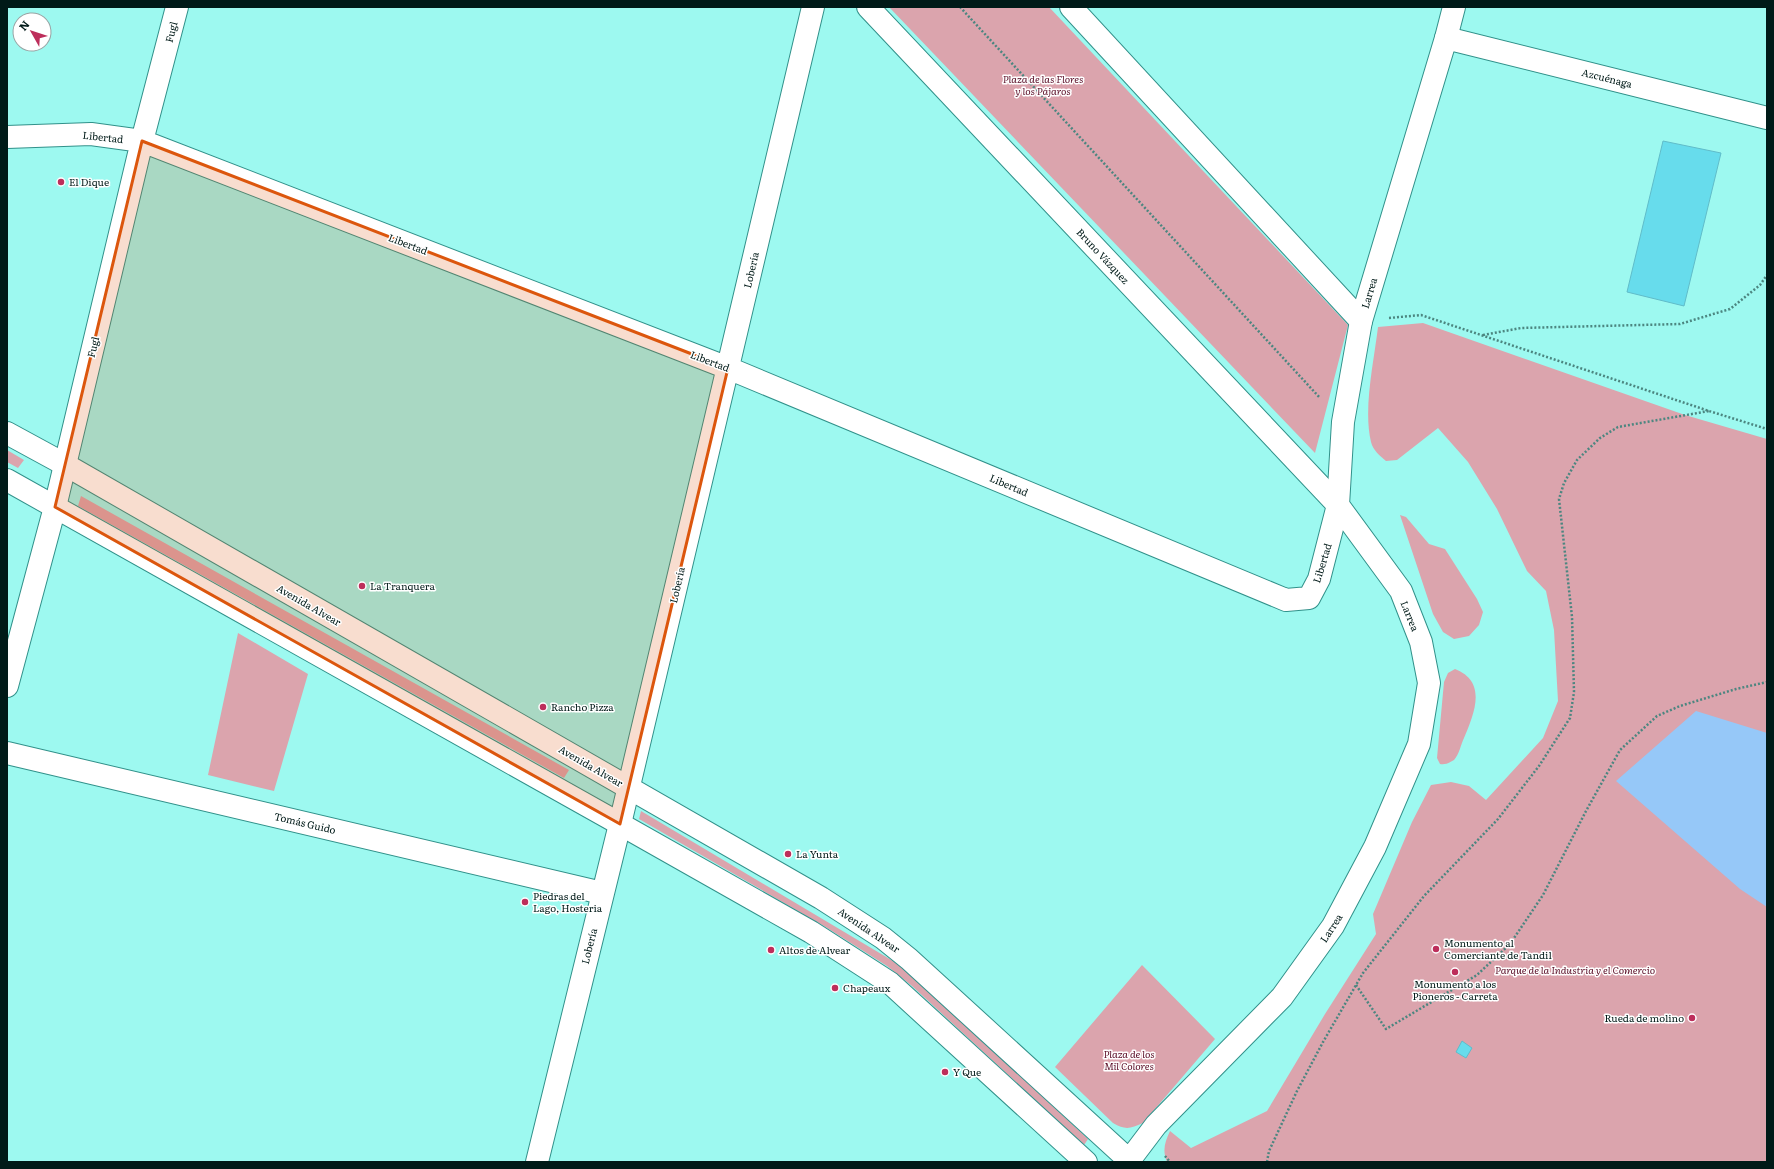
<svg xmlns="http://www.w3.org/2000/svg" width="1774" height="1169" font-family="Literata,serif">
<rect width="100%" height="100%" fill="#9df9f0"/>
<path fill="#dba4ad" d="M889,7H1049L1348,325L1315,453Z
M1423,323L1685,415L1767,439V1162H1167C1162,1150 1165,1142 1170,1131L1191,1148L1267,1111L1325,1014L1376,934L1373,914L1412,822L1431,785L1451,782L1469,786L1486,800L1543,738L1558,701L1554,630L1546,591L1527,571L1497,509L1468,462L1438,428L1397,460L1386,461C1380,456 1373,450 1371,442C1363,409 1374,361 1378,327Z
M7,450L24,460L18,468L7,462Z
M81,496L569,770L564,778L78,506Z
M1400,515L1406,517L1429,544L1445,549L1477,599L1483,612L1479,625L1469,636L1454,639L1443,632L1433,614Z
M238,633L308,674L274,791L208,775Z
M1455,669C1488,682 1474,714 1464,738C1461,744 1459,755 1454,760C1449,763 1445,765 1440,764L1437,758L1444,682L1448,673Z
M641,811L893,961L920,982L1088,1139L1084,1145L912,986L887,966L824,926L639,819Z
M1142,965L1215,1039L1143,1123C1130,1129 1125,1130 1113,1123L1055,1067Z"/>
<path fill="#96c8f8" d="M1696,711L1767,733V907L1740,889L1616,781Z"/>
<path fill="#67dcec" stroke="#60bcc9" d="M1663,141L1721,153L1684,306L1627,292Z
M1462,1041L1472,1048L1466,1058L1456,1052Z"/>
<g fill="none" stroke-linecap="round" stroke-linejoin="round">
<g stroke="#31918a" stroke-width="24">
<path id="minor" d="M1071,7L1361,321
M1446,38L1454,7
M7,137L91,134L142,141L728,368L1286,600L1309,598L1319,579L1338,505L868,7
M7,686L55,507L142,141L177,7
M7,753L602,893
M537,1162L620,824L813,7"/>
</g>
<g stroke="#31918a" stroke-width="24">
<path id="secondary" d="M7,433L64,464L821,898L883,938L909,959L1131,1162
M7,480L620,824L811,932L890,983L1086,1162
M1128,1162L1156,1125L1282,997L1333,926L1375,847L1419,744L1429,683L1421,642L1401,591L1338,505L1343,422L1361,321L1446,38L1767,118"/>
</g>
<path stroke="#4c8680" stroke-width="2.5" stroke-dasharray="2 2" stroke-linecap="butt" d="M960,7L1320,398
M1389,318L1421,315L1709,411L1767,429
M1483,335L1521,328L1680,324L1730,309L1760,285L1767,275
M1356,985L1386,1029L1477,975L1510,944L1543,895L1586,811L1620,750L1657,716L1680,706L1736,689L1767,682
M1165,1156L1170,1162
M1267,1162L1269,1151L1297,1091L1323,1042L1363,973L1424,896L1498,819L1539,766L1570,718L1574,692L1572,617L1559,499L1564,483L1577,460L1600,438L1618,427L1709,411"/>
<use href="#minor" stroke="#fff" stroke-width="22"/>
<use href="#secondary" stroke="#fff" stroke-width="22"/>
</g>
<path fill="#dc560d" fill-opacity="0.2" stroke="#dc560d" stroke-width="3" stroke-linejoin="round" d="M142,141L728,368L620,824L55,507Z"/>
<g fill="#bd2e5b" stroke="#fff" stroke-width="1.5">
<circle cx="61" cy="182" r="4"/>
<circle cx="362" cy="586" r="4"/>
<circle cx="543" cy="707" r="4"/>
<circle cx="788" cy="854" r="4"/>
<circle cx="525" cy="902" r="4"/>
<circle cx="1436" cy="949" r="4"/>
<circle cx="771" cy="950" r="4"/>
<circle cx="1455" cy="972" r="4"/>
<circle cx="835" cy="988" r="4"/>
<circle cx="1692" cy="1018" r="4"/>
<circle cx="945" cy="1072" r="4"/>
</g>
<g text-anchor="middle" stroke-width="3" stroke-linejoin="round" paint-order="stroke">
<g font-size="10" fill="#001a18" stroke="#fff">
<text transform="translate(171 32) rotate(-75)" y="4">Fugl</text>
<text transform="translate(1607 78) rotate(14)" y="4">Azcuénaga</text>
<text transform="translate(103 137) rotate(6)" y="4">Libertad</text>
<text transform="translate(408 244) rotate(21)" y="4">Libertad</text>
<text transform="translate(1103 256) rotate(47)" y="4">Bruno Vázquez</text>
<text transform="translate(751 270) rotate(-77)" y="4">Lobería</text>
<text transform="translate(1369 293) rotate(-73)" y="4">Larrea</text>
<text transform="translate(93 347) rotate(-76)" y="4">Fugl</text>
<text transform="translate(710 361) rotate(21)" y="4">Libertad</text>
<text transform="translate(1009 485) rotate(23)" y="4">Libertad</text>
<text transform="translate(1322 563) rotate(-73)" y="4">Libertad</text>
<text transform="translate(677 585) rotate(-77)" y="4">Lobería</text>
<text transform="translate(309 605) rotate(30)" y="4">Avenida Alvear</text>
<text transform="translate(1410 616) rotate(68)" y="4">Larrea</text>
<text transform="translate(591 766) rotate(30)" y="4">Avenida Alvear</text>
<text transform="translate(305 823) rotate(13)" y="4">Tomás Guido</text>
<text transform="translate(1331 928) rotate(-57)" y="4">Larrea</text>
<text transform="translate(869 930) rotate(34)" y="4">Avenida Alvear</text>
<text transform="translate(589 946) rotate(-76)" y="4">Lobería</text>
</g>
<g font-size="10" font-style="italic" fill="#5a0d26" stroke="#fff">
<text x="1043" y="83">Plaza de las Flores<tspan x="1043" dy="12">y los Pájaros</tspan></text>
<text x="1575" y="974">Parque de la Industria y el Comercio</text>
<text x="1129" y="1058">Plaza de los<tspan x="1129" dy="12">Mil Colores</tspan></text>
</g>
<g font-size="10" fill="#001a18" stroke="#fff" text-anchor="start">
<text x="69" y="186">El Dique</text>
<text x="370" y="590">La Tranquera</text>
<text x="551" y="711">Rancho Pizza</text>
<text x="796" y="858">La Yunta</text>
<text x="533" y="900">Piedras del<tspan x="533" dy="12">Lago, Hosteria</tspan></text>
<text x="1444" y="947">Monumento al<tspan x="1444" dy="12">Comerciante de Tandil</tspan></text>
<text x="779" y="954">Altos de Alvear</text>
<text x="1455" y="988" text-anchor="middle">Monumento a los<tspan x="1455" dy="12">Pioneros - Carreta</tspan></text>
<text x="843" y="992">Chapeaux</text>
<text x="1684" y="1022" text-anchor="end">Rueda de molino</text>
<text x="953" y="1076">Y Que</text>
</g>
</g>
<rect width="1774" height="1169" fill="none" stroke="#001a18" stroke-width="16"/>
<g transform="translate(32 32) rotate(309)"><circle r="19" fill="#ffffff" stroke="#99a3a3"/>
<path d="M0-3L7 15L0 10L-7 15Z" fill="#bd2e5b"/>
<text y="-6" font-size="11" font-weight="bold" text-anchor="middle" fill="#001a18">N</text>
</g>
</svg>
